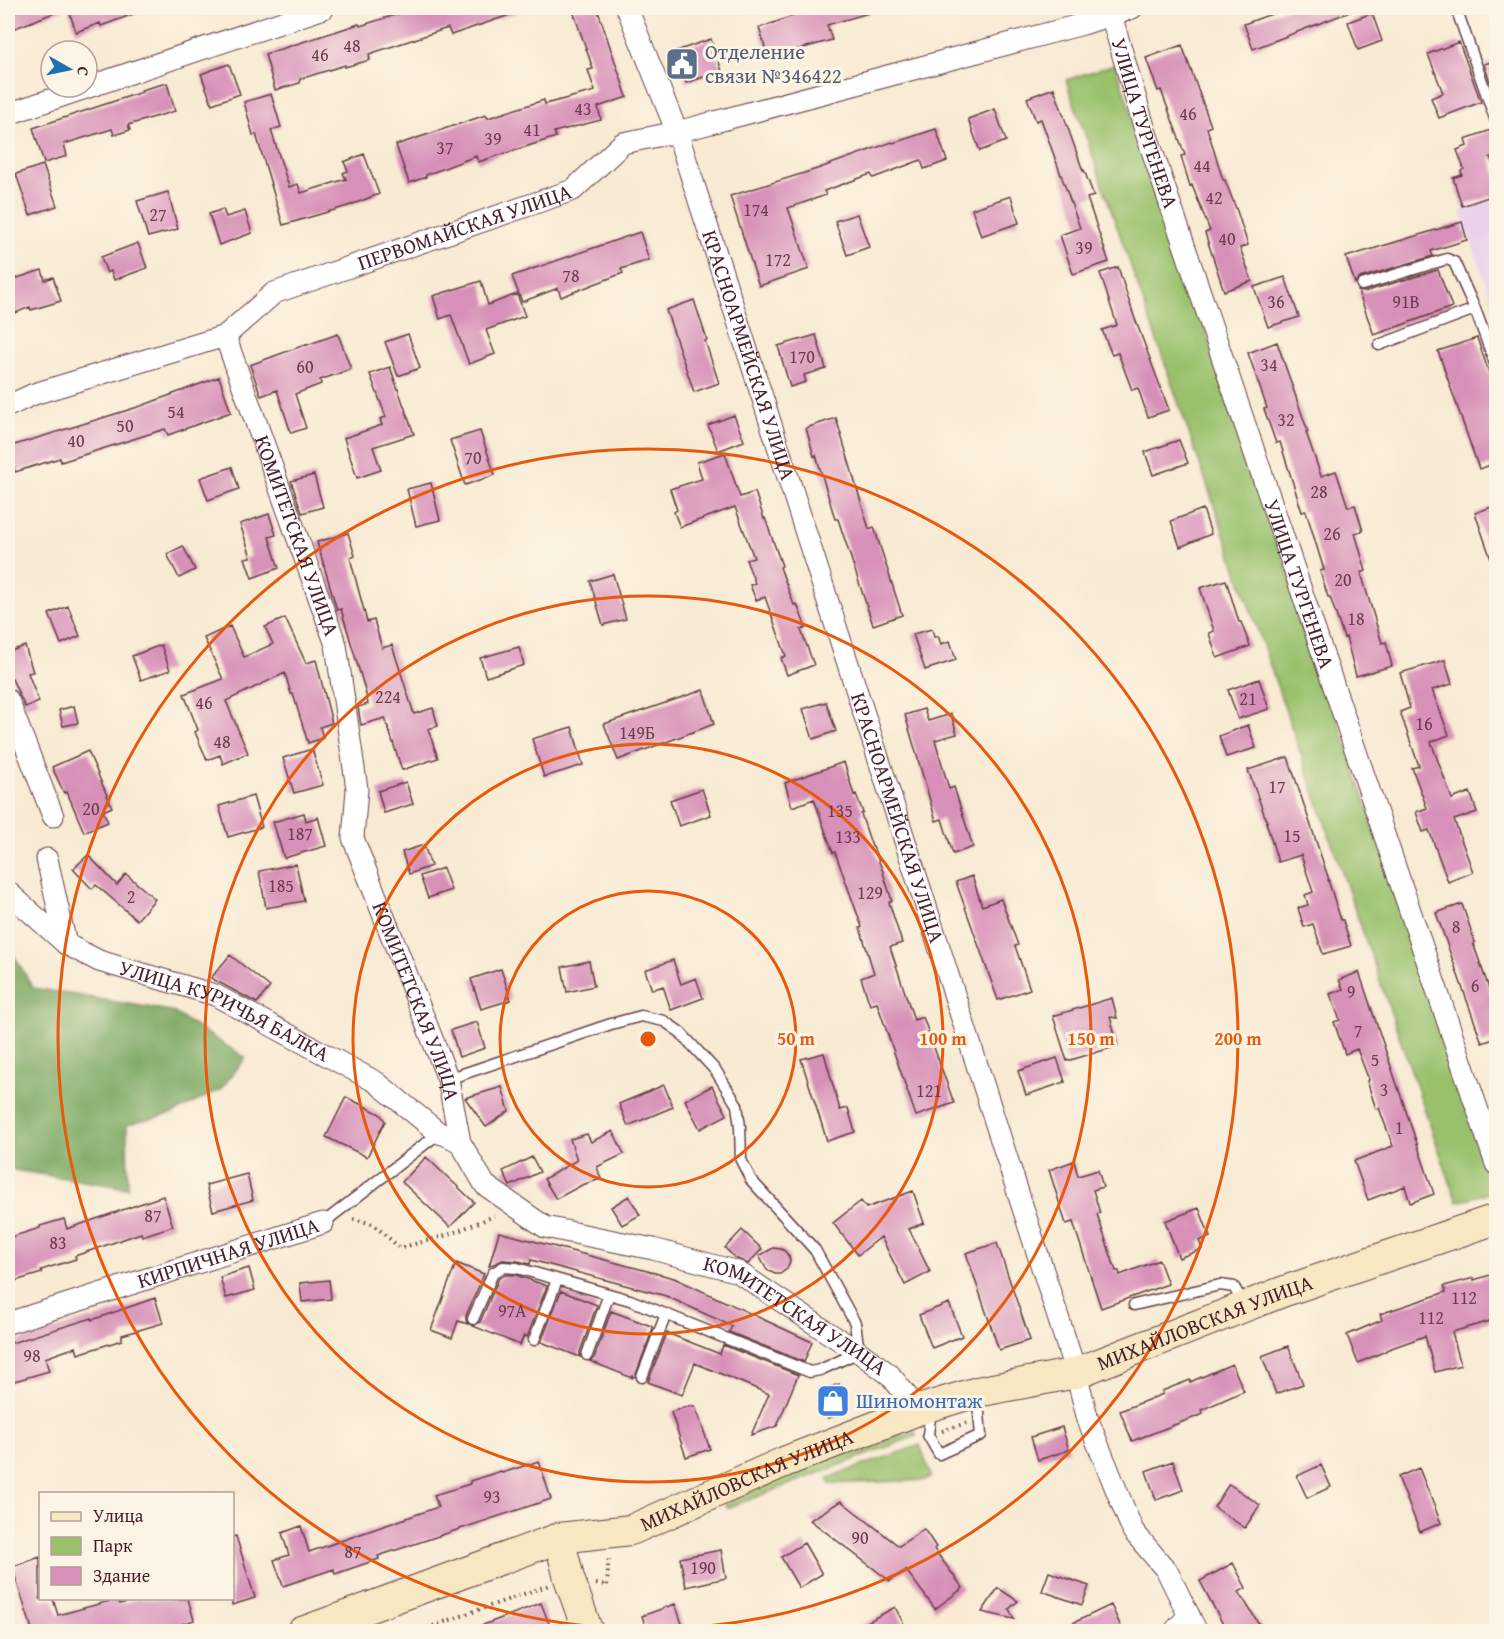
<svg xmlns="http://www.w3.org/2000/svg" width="1504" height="1639" font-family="'Gentium Book Plus',serif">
<rect width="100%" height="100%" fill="#fcf5e5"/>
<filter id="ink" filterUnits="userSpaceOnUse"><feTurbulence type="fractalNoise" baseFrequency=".0167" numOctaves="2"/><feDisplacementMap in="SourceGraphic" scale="12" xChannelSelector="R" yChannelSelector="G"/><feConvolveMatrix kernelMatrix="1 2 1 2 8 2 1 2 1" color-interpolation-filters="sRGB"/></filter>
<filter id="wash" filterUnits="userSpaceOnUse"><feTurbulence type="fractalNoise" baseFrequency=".008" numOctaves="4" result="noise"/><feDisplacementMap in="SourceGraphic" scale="24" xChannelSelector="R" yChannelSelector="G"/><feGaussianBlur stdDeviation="1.35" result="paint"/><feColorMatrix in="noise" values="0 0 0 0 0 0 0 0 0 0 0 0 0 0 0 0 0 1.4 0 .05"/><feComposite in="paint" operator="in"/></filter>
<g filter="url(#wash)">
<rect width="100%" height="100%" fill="#f8ead3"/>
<path fill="#ead1ec" d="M1496,199V314L1461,210Z"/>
<path fill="#99c16c" stroke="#72704c" stroke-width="1.5" d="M1115,64L1496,1186V1190L1457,1202L1066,80Z
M915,1431L916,1436L727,1508L725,1504L813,1463L900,1435Z
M920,1445L931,1477L925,1480L830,1484L828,1478Z"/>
<path fill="#7aa760" stroke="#626346" stroke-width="1.5" d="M8,945L33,988L171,1011L246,1058L220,1090L174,1113L127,1125L128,1188L14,1170L8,1160Z"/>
<g id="blocks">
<path fill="#d790b8" d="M8,8H64V9L8,31Z
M68,8H147V9L101,26L100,23L76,32Z
M416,8H524V10L451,35L448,28L369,54L370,60L345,67V65L300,79V83L275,90L265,54L359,24L360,26Z
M572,8H597L627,97L598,107L601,120L554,132L556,137L478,162L476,156L426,175V177L409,183L396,145L486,115L488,118L544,100L545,104L595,91L588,70L593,69Z
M791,8H871L872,12L827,25L832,40L796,50L797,51L769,60L759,28L793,16Z
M1288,8H1357V9L1253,49L1244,24Z
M1372,13L1382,41L1358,50L1348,22Z
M711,39L722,71L686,83L676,51Z
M1459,42L1481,102L1439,118L1431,98L1443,93L1428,54Z
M1182,45L1211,126L1207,128L1223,180H1225L1237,211L1248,245L1240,248L1252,281L1224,291L1205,233L1210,231L1192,185L1190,186L1181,156L1185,155L1161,90L1158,91L1146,58Z
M1497,60V96H1495L1484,64Z
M229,64L240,94L212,104L201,74Z
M167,83L175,111L128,125L130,130L114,135L112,129L64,144L67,156L44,163L33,128L142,92L141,90Z
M1054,88L1083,171L1084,170L1094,196L1087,198L1109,262L1073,274L1060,235L1080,228L1041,119L1036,121L1027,98Z
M271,94L281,127L271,130L289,187L298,184L301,193L346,179L343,173L348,171L344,162L364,154L379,194L348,206L283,225L256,134L253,135L244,102Z
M995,109L1006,141L980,151L968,119Z
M1497,128V156L1490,157L1497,176V194L1462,206L1453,178L1462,175L1461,171L1464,169L1457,150L1467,146L1465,139Z
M936,129L947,161L924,169L921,160L873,178L871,174L824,191L826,195L788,208L809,269L759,286L730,196L817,169L892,142L893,143Z
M43,165L57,206L30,215L16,174Z
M168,192L178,229L148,237L137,201Z
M1011,196L1019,223L981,236L972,209Z
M223,209L226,217L245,211L252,233L219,245L209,214Z
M857,214L869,247L847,255L835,221Z
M1462,222L1467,240L1431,251L1433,256L1360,278L1355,283L1346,257Z
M640,232L649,260L621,269L623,273L561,297L558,288L522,302L512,276Z
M138,243L147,268L114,280L111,271L107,273L101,257Z
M1118,267L1134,316L1169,410L1148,417L1138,388L1132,390L1118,353L1112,355L1102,330L1117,325L1100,273Z
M42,270L45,280L53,277L61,301L31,310L30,307L8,316V281Z
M1438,270L1452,307L1374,335L1358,291L1364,292Z
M1285,277L1299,317L1268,327L1254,287Z
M481,281L488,305L517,294L525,316L486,330L495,354L469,364L451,315L440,319L433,296Z
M694,300L707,340L705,341L719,383L694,392L666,310Z
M338,334L351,369L320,380L321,384L295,394L306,428L291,433L277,390L261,396L250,365L307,344V345Z
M408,334L420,368L398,376L385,342Z
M816,335L826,369L804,375L806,382L790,387L778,346Z
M1477,338L1497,396V463L1479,469L1438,351Z
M1277,342L1308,432H1306L1321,476L1336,471L1348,507L1355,505L1363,531L1355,533L1366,571L1361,573L1382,643L1386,642L1392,666L1356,676L1346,637L1344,638L1330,597H1328L1320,571L1324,570L1306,511L1302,512L1280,442L1276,443L1264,409L1267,408L1248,353Z
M390,367L414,434L373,447L381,470L357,478L344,438L382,425L380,419L386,417L370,374Z
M219,377L231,412L168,435L165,429L61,462L60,458L15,472L8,447L141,406Z
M734,415L744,441L718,451L708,425Z
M836,418L869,529L874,527L902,615L873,625L838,519H835L816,455L814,456L806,428Z
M480,431L495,475L465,485L450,440Z
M1179,440L1188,463L1153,475L1145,452Z
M725,453L740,497L755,492L764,519L765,518L782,566L780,567L794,605L797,604L806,628L801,630L814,665L787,675L781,658L786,656L765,597L756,600L750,585L755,583L746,560L754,558L735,507L680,527L674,512L677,510L670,489L702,479L697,462Z
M232,467L239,489L208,500L200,478Z
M314,475L323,507L302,513L291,481Z
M431,483L440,520L416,526L407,489Z
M1497,505V568H1494L1475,513Z
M1203,509L1211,534L1180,547L1171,521Z
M269,514L276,535L269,537L279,568L252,578L245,558L251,557L240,524Z
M348,533L355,556L350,558L367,622L374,620L382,648L392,645L414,714L433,708L438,726L428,729L438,758L402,770L385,718L361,725L358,707L368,704L365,690L341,609L337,610L317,542Z
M183,546L195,570L179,578L167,554Z
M613,574L626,619L603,625L590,581Z
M1226,580L1239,622H1241L1250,646L1217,658L1209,633L1214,631L1200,588Z
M68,606L80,636L61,644L49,614Z
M285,618L306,663L316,660L332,723L320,727L323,738L308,743L293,694H291L285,673L226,701L248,753L223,764L220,755L207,760L195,732L198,730L184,694L223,679L204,638L230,626L244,657L273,644L265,627Z
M932,629L934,637L938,636L941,644L950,641L956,660L925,670L913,634Z
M161,645L170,670L141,680L132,656Z
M25,646L33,672L28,673L39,702L25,707L12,679L8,680V652Z
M519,647L524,665L486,677L480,658Z
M1445,660L1452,684L1432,690L1449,735L1431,742L1452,799L1470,792L1477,812L1454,820L1473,872L1448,882L1429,830L1423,832L1416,812L1427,808L1412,768L1419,766L1400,712L1410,708L1400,673Z
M1259,679L1269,709L1238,719L1228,690Z
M703,690L714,724L618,760L604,724Z
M826,702L836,731L813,739L803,709Z
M74,706L78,723L63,726L59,710Z
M924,709L928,721L951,714L957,734L935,740L949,789L954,787L973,847L953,854L942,819L936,821L905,715Z
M1248,725L1256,748L1226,757L1219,736Z
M572,727L583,765L544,777L532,739Z
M312,749L323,785L294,793L283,758Z
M88,751L112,807L103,811L108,822L84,832L67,792L64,793L52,767Z
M1288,757L1329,880H1328L1341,920H1343L1351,946L1323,954L1313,924L1304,927L1298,908L1308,905L1305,895L1313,892L1301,855L1278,862L1266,822H1267L1248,770Z
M844,762L854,795L856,794L863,813L861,814L872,847H873L882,869L892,901L889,902L902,943L890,947L914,1020L923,1017L954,1103L916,1116L877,1003L870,1005L861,978L874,973L860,928L862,927L835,852L833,853L814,799L792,807L785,783Z
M406,782L413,804L384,813L378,791Z
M702,789L711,815L679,826L670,800Z
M253,796L262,827L228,837L219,806Z
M304,813L306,821L318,817L326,846L284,858L273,822Z
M424,845L431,866L409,874L402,852Z
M88,855L117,885L126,874L155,899L137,920L96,885L92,889L73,869Z
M296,864L304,901L266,908L259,871Z
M443,868L451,890L428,898L420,876Z
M972,876L982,906L1001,899L1018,945L1015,946L1030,989L998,1000L956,882Z
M1462,904L1475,942L1473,943L1497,1011V1038L1482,1043L1436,913Z
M230,955L270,987L257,1003L211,978Z
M673,960L681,984L696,978L703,998L671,1010L663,986L652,990L645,970Z
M589,961L594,986L567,992L562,967Z
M501,969L511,1000L481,1009L471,979Z
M1359,972L1434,1194L1410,1203L1405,1186L1368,1200L1354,1161L1393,1146L1379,1108L1376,1109L1367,1081L1369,1080L1357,1049L1345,1054L1334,1022L1340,1020L1330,994L1343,989L1339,980Z
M1112,998L1117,1018L1110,1017L1118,1046L1067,1061L1053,1016Z
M477,1022L485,1048L459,1057L451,1030Z
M824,1053L840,1110L848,1108L855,1132L827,1141L801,1059Z
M1057,1058L1065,1082L1026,1095L1018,1071Z
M664,1085L673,1107L628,1126L619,1104Z
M712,1086L727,1115L700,1129L685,1100Z
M502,1087L509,1111L486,1127L465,1098Z
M346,1097L380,1114L385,1121L367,1157L326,1137Z
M613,1131L624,1154L597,1167L601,1179L582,1185L556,1199L544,1179L577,1160L570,1139L587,1134L591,1142Z
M426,1157L474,1202L450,1227L402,1182Z
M532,1157L540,1172L510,1186L503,1171Z
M1074,1161L1078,1176L1098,1170L1103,1187L1093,1190L1100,1213L1097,1214L1116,1271H1119L1120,1275L1159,1260L1168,1284L1101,1308L1073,1222L1066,1224L1049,1170Z
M247,1174L253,1200L213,1211L206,1185Z
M913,1191L924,1223L909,1229L930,1272L905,1285L881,1237L858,1255L833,1223L861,1201L866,1208Z
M163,1196L173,1226L142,1236L141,1233L75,1256L76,1259L41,1270L42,1273L8,1283V1238L40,1228V1226L64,1219L67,1229Z
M629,1196L640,1215L622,1225L611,1207Z
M1199,1208L1210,1237L1199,1241L1202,1249L1179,1258L1165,1221Z
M742,1230L762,1249L748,1264L735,1258L725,1248Z
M499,1232L674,1278L812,1342L804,1362L729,1332L732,1326L666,1296L531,1260L530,1264L518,1261L503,1260L489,1266Z
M997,1243L1030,1340L999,1350L966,1253Z
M773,1248L781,1249L785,1251L789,1257L790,1261L787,1269L780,1274H775L767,1270L759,1256Z
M456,1263L484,1274L466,1316V1320L468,1324L458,1321L452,1338L431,1330Z
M249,1268L255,1290L226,1298L220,1277Z
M1497,1273V1319L1452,1332L1461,1365L1435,1372L1425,1336L1386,1350V1351L1358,1363L1347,1335L1382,1320L1380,1314L1446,1292L1444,1286L1474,1278V1280Z
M505,1275H516L547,1286L527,1337L524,1335L520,1345L473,1326L480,1322L499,1278Z
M329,1280L331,1299L302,1302L300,1283Z
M561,1291L597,1305L580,1352V1357L541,1342Z
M155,1298L163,1323L122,1335V1340L78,1354L76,1347L45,1358L49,1371L8,1383V1344L92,1318V1320Z
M949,1303L962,1336L932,1348L919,1315Z
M611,1311L651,1326L653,1328L635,1377L632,1376V1378L590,1361L594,1358Z
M667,1333L720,1354L723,1345L798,1375L777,1426L751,1435L769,1394L695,1363L682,1395L648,1382Z
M1288,1346L1303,1384L1276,1394L1262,1356Z
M1232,1364L1244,1391L1201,1410L1203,1414L1132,1441L1120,1411L1163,1394L1162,1391L1190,1380V1382Z
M839,1384L848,1411L828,1418L819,1391Z
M689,1406H695L710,1449L686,1457L671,1412Z
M1062,1427L1069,1450L1038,1460L1031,1437Z
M539,1461L551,1499L378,1556L379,1559L335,1574L334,1569L283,1586L274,1560L289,1555L282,1533L301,1526L309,1552L438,1507L434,1495L470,1484V1481L501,1471L502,1473Z
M1173,1461L1183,1490L1156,1500L1146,1471Z
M1321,1465L1331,1487L1307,1498L1297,1476Z
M1419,1468L1441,1523L1420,1532L1398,1477Z
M1229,1484L1260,1505L1245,1528L1214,1507Z
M841,1501L899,1546L924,1529L936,1547L934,1549L963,1588L935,1609L906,1570L890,1581L810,1520Z
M236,1536L255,1598L232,1605V1537Z
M804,1543L822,1574L799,1588L781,1557Z
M721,1550L726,1578L686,1587L680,1558Z
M40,1557V1599H53L58,1615L117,1599L120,1604L139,1599H188L194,1620L158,1632H33L12,1567Z
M1233,1563L1246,1588L1239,1592L1264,1632H1227L1200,1581Z
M1049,1572L1089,1586L1082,1605L1042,1591Z
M998,1588L1018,1601L1009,1609L1014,1619L982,1612Z
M541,1603L550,1626L536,1632H470V1630Z
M675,1604L685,1632H647L642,1616Z
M1111,1605L1121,1627L1112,1632H1054Z
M895,1607L908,1632H849Z"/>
</g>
</g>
<g filter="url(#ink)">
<use href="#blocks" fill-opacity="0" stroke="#643d44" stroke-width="1.5"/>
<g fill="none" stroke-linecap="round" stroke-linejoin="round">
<g stroke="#643d44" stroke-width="13">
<path id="lane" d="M1456,8L1496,121
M1362,285L1447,259L1454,262L1475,309L1496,366
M1379,345L1475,309
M448,1079L611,1024L641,1016L664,1021L680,1032L716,1071L737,1105L740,1127L741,1160L751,1180L815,1250L855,1323L859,1352L820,1370L810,1372L630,1300L517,1268L503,1267L493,1273L473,1319
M323,1223L439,1133
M1134,1305L1220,1285L1234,1287L1244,1305
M534,1340L557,1280
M587,1355L609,1294
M642,1377L666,1314
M931,1409L928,1435L939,1454L981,1435L977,1393"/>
</g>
<g stroke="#643d44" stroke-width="23">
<g id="street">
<path id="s1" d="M627,8L677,132L1076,1373L1088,1420L1133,1531L1167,1571L1197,1632"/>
<path id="s2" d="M1103,8L1111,15L1145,130L1496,1164"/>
<path d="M8,114L324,8"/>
<path id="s3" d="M225,336L336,645L357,789L353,838L448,1079L460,1142L485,1185L545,1227L653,1249L738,1272L830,1334L859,1352L890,1375L918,1410"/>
<path id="s4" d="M8,406L34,394L225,336L274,293L573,190L623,143L677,132L1083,24L1132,8"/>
<path d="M8,700L53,816"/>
<path d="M47,859L66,944"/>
<path id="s5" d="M8,892L66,944L99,961L215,995L376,1082L439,1133L446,1135L460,1142"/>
<path id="s6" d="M8,1323L323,1223"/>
<path d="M1174,1632L1189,1615"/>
</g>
</g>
<g stroke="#643d44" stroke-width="32">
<g id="secondary">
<path d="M559,1538L569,1578L588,1632"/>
<path id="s7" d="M302,1632L559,1538L631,1530L784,1462L918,1410L977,1392L1076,1373L1282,1292L1496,1219"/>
</g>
</g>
<path stroke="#643d44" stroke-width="4" stroke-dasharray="1.5 4.5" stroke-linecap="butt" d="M353,1219L373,1224L400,1248L448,1235L494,1216
M942,1431L966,1423
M596,1584L607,1586L609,1556
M416,1632L549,1585"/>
<use href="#lane" stroke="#fff" stroke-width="10"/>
<use href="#street" stroke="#fff" stroke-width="21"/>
<use href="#secondary" stroke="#f7e8c3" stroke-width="30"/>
</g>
</g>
<g fill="none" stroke="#e8590c" stroke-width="3">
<circle cx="648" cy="1039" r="148"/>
<circle cx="648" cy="1039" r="295"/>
<circle cx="648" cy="1039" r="443"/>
<circle cx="648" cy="1039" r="590"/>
</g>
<defs>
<g id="civic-square" transform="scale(1.725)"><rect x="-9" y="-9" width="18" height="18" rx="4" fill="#5c6f8a" stroke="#fcf5e5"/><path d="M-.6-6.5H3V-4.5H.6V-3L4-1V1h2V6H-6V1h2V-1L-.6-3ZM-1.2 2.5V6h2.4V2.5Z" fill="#fff"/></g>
<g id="shop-square" transform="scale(1.725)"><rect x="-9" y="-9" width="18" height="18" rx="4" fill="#3f7fe0" stroke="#fcf5e5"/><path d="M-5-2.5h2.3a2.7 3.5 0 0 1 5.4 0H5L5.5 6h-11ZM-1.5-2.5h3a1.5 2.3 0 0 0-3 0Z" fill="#fff"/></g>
</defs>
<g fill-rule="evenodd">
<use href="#civic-square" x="682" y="64"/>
<use href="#shop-square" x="833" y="1401"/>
</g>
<g text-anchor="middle" stroke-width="6" stroke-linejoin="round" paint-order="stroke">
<g font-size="18" fill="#6d3b4e">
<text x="352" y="52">48</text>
<text x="320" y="61">46</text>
<text x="583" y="115">43</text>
<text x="1188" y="120">46</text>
<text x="532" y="136">41</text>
<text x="493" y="145">39</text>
<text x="445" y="154">37</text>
<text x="1202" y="172">44</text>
<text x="1214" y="204">42</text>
<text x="756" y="216">174</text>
<text x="158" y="221">27</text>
<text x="1227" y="245">40</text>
<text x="1084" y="254">39</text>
<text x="778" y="266">172</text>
<text x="571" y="282">78</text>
<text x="1276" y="308">36</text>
<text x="1406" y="308">91В</text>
<text x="802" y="363">170</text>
<text x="1269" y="371">34</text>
<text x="305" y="373">60</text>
<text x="176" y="418">54</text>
<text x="1286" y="426">32</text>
<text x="125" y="432">50</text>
<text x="76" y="447">40</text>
<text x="473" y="464">70</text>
<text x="1319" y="498">28</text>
<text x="1332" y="540">26</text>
<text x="1343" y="586">20</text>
<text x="1356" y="625">18</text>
<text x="388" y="703">224</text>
<text x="1248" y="705">21</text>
<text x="204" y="709">46</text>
<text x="1424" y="730">16</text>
<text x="637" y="739">149Б</text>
<text x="222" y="748">48</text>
<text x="1277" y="793">17</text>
<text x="91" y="815">20</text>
<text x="840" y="817">135</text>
<text x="300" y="840">187</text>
<text x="1292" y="842">15</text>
<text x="848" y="843">133</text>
<text x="281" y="892">185</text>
<text x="870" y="899">129</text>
<text x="131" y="903">2</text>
<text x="1456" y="933">8</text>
<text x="1475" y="992">6</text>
<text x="1351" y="998">9</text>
<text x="1358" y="1037">7</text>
<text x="1375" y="1066">5</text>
<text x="1384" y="1096">3</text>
<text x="929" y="1097">121</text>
<text x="1399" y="1134">1</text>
<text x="153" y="1222">87</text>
<text x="58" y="1249">83</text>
<text x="1464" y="1304">112</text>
<text x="512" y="1317">97А</text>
<text x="1431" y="1324">112</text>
<text x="32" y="1362">98</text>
<text x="492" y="1503">93</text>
<text x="860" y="1544">90</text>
<text x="353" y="1558">87</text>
<text x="703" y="1574">190</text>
</g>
<g font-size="21" fill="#4e5e75" stroke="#fcf5e5" text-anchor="start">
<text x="705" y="59">Отделение<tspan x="705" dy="24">связи №346422</tspan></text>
</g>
<g font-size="21" fill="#4a1f2b" stroke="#fcf5e5">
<text dy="7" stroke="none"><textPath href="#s2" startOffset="124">УЛИЦА ТУРГЕНЕВА</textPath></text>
<text dy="7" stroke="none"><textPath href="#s4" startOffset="495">ПЕРВОМАЙСКАЯ УЛИЦА</textPath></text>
<text dy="7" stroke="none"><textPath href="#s1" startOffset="368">КРАСНОАРМЕЙСКАЯ УЛИЦА</textPath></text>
<text dy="7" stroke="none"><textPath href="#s3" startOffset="212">КОМИТЕТСКАЯ УЛИЦА</textPath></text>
<text dy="7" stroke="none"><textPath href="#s2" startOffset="610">УЛИЦА ТУРГЕНЕВА</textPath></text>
<text dy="7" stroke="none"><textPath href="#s1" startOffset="854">КРАСНОАРМЕЙСКАЯ УЛИЦА</textPath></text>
<text dy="7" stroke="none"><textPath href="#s3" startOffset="698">КОМИТЕТСКАЯ УЛИЦА</textPath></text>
<text dy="7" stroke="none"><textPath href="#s5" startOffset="250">УЛИЦА КУРИЧЬЯ БАЛКА</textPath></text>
<text dy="7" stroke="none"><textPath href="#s6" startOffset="231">КИРПИЧНАЯ УЛИЦА</textPath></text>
<text dy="7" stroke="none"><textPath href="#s3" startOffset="1238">КОМИТЕТСКАЯ УЛИЦА</textPath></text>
<text dy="7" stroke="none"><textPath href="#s7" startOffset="958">МИХАЙЛОВСКАЯ УЛИЦА</textPath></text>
<text dy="7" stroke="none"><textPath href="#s7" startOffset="472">МИХАЙЛОВСКАЯ УЛИЦА</textPath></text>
</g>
<g font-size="21" fill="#366cbe" stroke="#fcf5e5" text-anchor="start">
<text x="856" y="1408">Шиномонтаж</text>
</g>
</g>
<circle cx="648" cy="1039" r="9" fill="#e8590c" stroke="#fcf5e5" stroke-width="3"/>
<g font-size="18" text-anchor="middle" font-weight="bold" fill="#e8590c" stroke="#fcf5e5" stroke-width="6" stroke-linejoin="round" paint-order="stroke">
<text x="796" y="1045">50 m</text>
<text x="943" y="1045">100 m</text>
<text x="1091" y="1045">150 m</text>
<text x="1238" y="1045">200 m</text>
</g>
<rect width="1504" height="1639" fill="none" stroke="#fcf5e5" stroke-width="30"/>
<rect x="39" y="1492" width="195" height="108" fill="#fcf5e5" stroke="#b59f9b" stroke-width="1.5"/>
<rect x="51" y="1512" width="30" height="9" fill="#f7e8c3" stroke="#b59f9b" stroke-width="1.5"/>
<text x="93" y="1522" font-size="18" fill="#4a1f2b">Улица</text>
<rect x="51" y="1537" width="30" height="18" fill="#99c16c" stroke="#b59f9b" stroke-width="1.5"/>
<text x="93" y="1552" font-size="18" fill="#4a1f2b">Парк</text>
<rect x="51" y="1567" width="30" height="18" fill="#d790b8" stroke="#b59f9b" stroke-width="1.5"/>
<text x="93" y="1582" font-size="18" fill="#4a1f2b">Здание</text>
<g transform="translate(69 69) rotate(99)"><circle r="28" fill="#fcf5e5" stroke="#b59f9b" stroke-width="1.5"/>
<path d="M0-4.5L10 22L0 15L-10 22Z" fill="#1f6fb2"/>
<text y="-9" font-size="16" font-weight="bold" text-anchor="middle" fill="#4a1f2b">С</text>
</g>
</svg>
